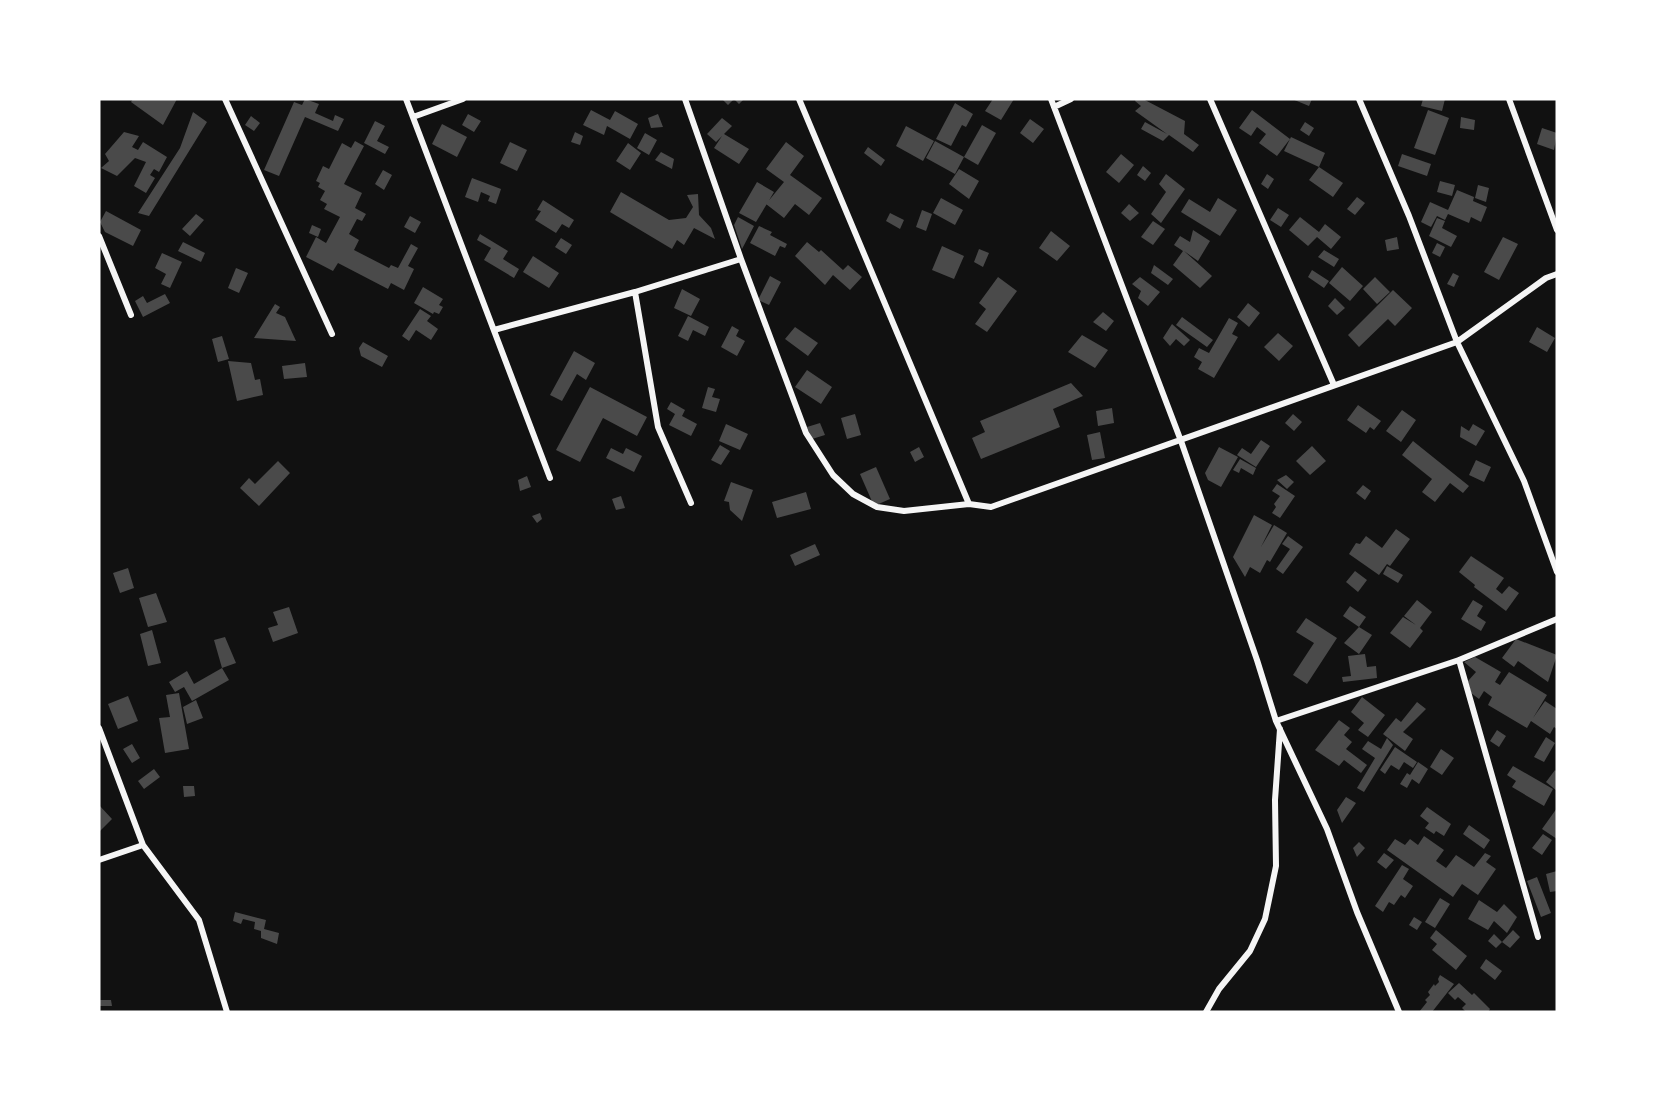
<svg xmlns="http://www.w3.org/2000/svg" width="1656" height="1111" font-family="Cabin,sans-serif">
<rect width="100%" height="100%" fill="#111"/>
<path fill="#4a4a4a" d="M133,99L154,100L177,99L163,125L131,102Z
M305,99L319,104L315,113L333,121L335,115L344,119L338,131L305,117L279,176L264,170L294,102L302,105Z
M722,99H744L739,104L734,99L728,105Z
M993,99H1014L1001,120L985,111Z
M1136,99H1143L1185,121L1184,134L1199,145L1193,152L1169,135L1163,141L1141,129L1145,122L1167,134L1135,111L1141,106L1135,101Z
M1292,99H1312L1309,106Z
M1423,99H1445L1442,111L1421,106Z
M955,103L973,114L966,127L962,125L951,146L936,139Z
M591,110L610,120L615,111L638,124L630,139L607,126L604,135L583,125Z
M1252,110L1290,139L1291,137L1325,153L1319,167L1284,151L1290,139L1277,156L1259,143L1266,134L1257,127L1251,136L1239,128Z
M1428,110L1449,118L1435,155L1414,148Z
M193,112L207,122L149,216L138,213L180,148Z
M468,114L481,121L474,132L462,125Z
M658,114L663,127L651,128L648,118Z
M251,116L260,123L254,131L245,125Z
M1461,117L1475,120L1474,130L1460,128Z
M722,118L732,126L724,134L749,149L739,164L714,148L722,136L716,142L707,134Z
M1030,119L1044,129L1033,143L1020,133Z
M375,121L385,126L377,141L389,147L385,154L364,143Z
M1305,122L1314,128L1309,136L1300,130Z
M442,124L467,137L457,157L432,144Z
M982,125L996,133L978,165L964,157Z
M906,126L934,141L923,161L896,146Z
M1542,128L1557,133L1554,150L1537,144Z
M124,132L139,136L132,147L138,150L143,142L167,157L159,172L154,169L150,175L155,178L146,193L134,186L146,162L135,158L117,176L101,168L109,161L105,154Z
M575,132L583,136L580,145L571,142Z
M645,133L657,140L649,155L637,148Z
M355,141L364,146L344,184L362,193L355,208L366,214L362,221L357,219L349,234L359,240L354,250L389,268L391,265L398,268L411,244L418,248L408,266L414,269L404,290L391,283L388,289L338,263L333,271L306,257L316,237L326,243L340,217L324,209L327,204L320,200L325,191L318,187L320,183L316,181L323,166L329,169L342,143L351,148Z
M935,141L964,157L955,174L926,158Z
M510,142L527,150L517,171L500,163Z
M786,142L804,156L790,175L822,198L809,215L795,204L784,218L766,204L784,182L766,169Z
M628,143L641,153L630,170L616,161Z
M868,147L885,160L881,166L864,153Z
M661,152L674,159L672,169L655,160Z
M1121,154L1134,165L1119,183L1106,172Z
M1402,154L1431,164L1427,176L1398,166Z
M1143,166L1151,173L1145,181L1137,175Z
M1319,167L1343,183L1333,197L1309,180Z
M959,169L979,181L969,199L949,184Z
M383,170L392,175L384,190L375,184Z
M1166,174L1185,189L1161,223L1151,214L1166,192L1159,184Z
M1267,174L1274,179L1268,189L1261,184Z
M472,178L501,189L496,204L488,201L490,196L481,192L478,202L465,197Z
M1440,181L1455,185L1452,196L1437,192Z
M757,182L774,192L756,222L739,213Z
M1478,185L1489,188L1486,202L1475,198Z
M1457,190L1474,197L1473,201L1487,207L1481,222L1471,217L1469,223L1448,214L1445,220L1437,216L1431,227L1421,222L1430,202L1448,210Z
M621,192L669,220L686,218L693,207L687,195L698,194L699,215L711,228L715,239L694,228L684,245L677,240L672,249L610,212Z
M1357,197L1365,203L1355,215L1347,209Z
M941,198L963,210L955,225L933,213Z
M1218,198L1237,210L1220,236L1181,212L1189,199L1210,212Z
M543,200L574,220L569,228L562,224L556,233L535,220L541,211L537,210Z
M1129,204L1139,213L1130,221L1121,213Z
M1278,208L1289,215L1281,227L1270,220Z
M922,210L932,214L926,231L916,227Z
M106,211L141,230L133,246L105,232L100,222Z
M890,213L904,220L900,229L886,221Z
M196,214L204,220L190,236L182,229Z
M410,216L421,222L415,233L404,227Z
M738,217L754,226L742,249L734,225Z
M1300,217L1319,232L1325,224L1341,237L1331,249L1317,237L1308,246L1289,230Z
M1437,218L1445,221L1442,228L1457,236L1451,247L1429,236Z
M1153,221L1165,229L1153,245L1141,237Z
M312,225L321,229L318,237L309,233Z
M759,226L772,232L770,235L787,244L785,248L780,246L775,256L750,243Z
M1193,230L1210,241L1198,261L1184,251L1212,276L1200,288L1173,265L1183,251L1174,245L1180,236L1190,242Z
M1051,231L1070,246L1057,261L1039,248Z
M480,234L508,251L503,259L519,269L514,278L484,260L491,248L477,240Z
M1397,237L1399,249L1387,251L1385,240Z
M1503,237L1518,244L1499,280L1484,272Z
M561,238L572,245L566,254L555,247Z
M183,242L205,253L201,262L178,251Z
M807,242L819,252L821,250L843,270L848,265L862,277L850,290L833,275L825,285L795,256Z
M1437,243L1445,247L1440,257L1432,253Z
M942,246L964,256L954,279L932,270Z
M979,249L989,253L983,267L974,262Z
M1324,250L1339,259L1334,267L1318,257Z
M162,253L182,262L170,288L161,284L166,274L155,268Z
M533,256L559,273L549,288L523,272Z
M1154,265L1173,279L1168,285L1151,273Z
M1342,267L1363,286L1350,301L1329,283Z
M236,268L248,273L239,293L228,288Z
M1312,270L1329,281L1324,288L1308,277Z
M1453,273L1459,276L1454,287L1447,284Z
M770,276L781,282L769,305L758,300Z
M998,277L1017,291L987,332L975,324L986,309L979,303Z
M1140,277L1160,292L1148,306L1138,298L1141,291L1132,284Z
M1375,277L1390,292L1377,304L1363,289Z
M423,287L443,299L439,305L443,307L439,314L434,312L433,314L414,303Z
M682,289L700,299L691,316L674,308Z
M1393,290L1412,308L1395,326L1388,319L1359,347L1348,335Z
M165,294L170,303L143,317L135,301L143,296L147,303Z
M1335,298L1345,308L1337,315L1328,306Z
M1248,303L1260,313L1249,327L1237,317Z
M275,304L280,307L276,313L285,317L296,341L254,338Z
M420,309L431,316L427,321L438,329L431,340L416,330L409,341L402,336Z
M1103,312L1114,321L1106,331L1093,322Z
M688,316L709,327L705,336L693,330L688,341L678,336Z
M1182,317L1213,340L1207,347L1176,325Z
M1229,318L1238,323L1232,334L1238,337L1214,378L1198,369L1202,362L1194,357L1199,348L1209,353Z
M1172,324L1190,340L1184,346L1176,339L1170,346L1163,338Z
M732,326L739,330L736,336L745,341L737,356L721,347Z
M795,327L818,343L808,356L785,339Z
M1537,327L1555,338L1547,352L1529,342Z
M1278,333L1293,346L1279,361L1264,347Z
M1082,335L1108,350L1095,368L1068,352Z
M222,336L229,359L218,362L212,339Z
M363,342L388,356L382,367L361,356L359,348Z
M574,351L595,363L586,380L577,374L562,401L550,395Z
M228,361L251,363L255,380L260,379L263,395L237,401Z
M305,363L307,377L284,379L282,366Z
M807,370L832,387L821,404L795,387Z
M1071,383L1083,396L1053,409L1060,427L981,459L972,438L985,432L980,421Z
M590,387L647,417L637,436L603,418L580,462L556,450Z
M708,387L715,389L712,397L720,399L716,412L702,408Z
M671,402L685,410L682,416L697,424L691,436L669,425L675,414L667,409Z
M1358,405L1381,421L1374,430L1370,427L1366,433L1347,420Z
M1112,408L1114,423L1098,426L1096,411Z
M1402,410L1416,420L1401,442L1386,431Z
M855,414L861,435L847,439L841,418Z
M1293,414L1302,422L1294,431L1285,423Z
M820,423L825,435L812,439L807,427Z
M726,424L748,434L740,450L719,441Z
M1473,424L1485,431L1476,446L1460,437L1461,426L1469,431Z
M1100,432L1105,458L1092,460L1087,435Z
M1261,440L1270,446L1256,467L1237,455L1242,448L1251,454Z
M1413,441L1469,486L1463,493L1450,483L1435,502L1422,492L1432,479L1402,455Z
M720,445L730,451L721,465L711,460Z
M1312,446L1326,461L1310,475L1296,461Z
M919,447L924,457L915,462L910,452Z
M1219,447L1238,457L1221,487L1208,480L1205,473Z
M611,448L623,454L626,448L642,456L634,472L606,458Z
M1240,459L1256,468L1253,475L1241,468L1239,473L1233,470Z
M1476,460L1491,467L1484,482L1469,475Z
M278,461L290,473L259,506L240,488L249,478L255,484Z
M876,467L890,499L874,506L860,474Z
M1286,475L1294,482L1287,489L1277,480Z
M527,476L531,487L520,491L518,480Z
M731,482L753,490L742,521L730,510L729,502L724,501Z
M1277,484L1295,496L1280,518L1272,513L1276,507L1274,504L1280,496L1272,491Z
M1363,485L1371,491L1365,500L1356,493Z
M806,492L811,509L777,518L772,502Z
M621,496L625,508L616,510L612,499Z
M540,513L542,519L537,523L532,516Z
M1254,515L1272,525L1261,547L1274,525L1287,533L1270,562L1267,560L1260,573L1250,567L1245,577L1233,557Z
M1396,529L1410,539L1390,566L1387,564L1379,575L1349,554L1356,543L1360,544L1366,536L1382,548Z
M1288,536L1303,547L1283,574L1276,569L1290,549L1282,544Z
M815,544L820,555L795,566L790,555Z
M1471,556L1504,578L1496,589L1502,594L1509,586L1519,593L1506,611L1474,587L1475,585L1459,572Z
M1387,566L1403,575L1398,583L1383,574Z
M128,568L134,588L120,593L113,573Z
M1355,571L1367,580L1358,592L1346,582Z
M156,593L167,622L148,627L139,598Z
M1417,600L1432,612L1420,628L1423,631L1410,648L1390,633L1403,617L1416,625L1404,616Z
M1473,600L1483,606L1477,616L1486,622L1481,631L1461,619Z
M1350,606L1366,617L1359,627L1343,616Z
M289,607L298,633L273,642L268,628L278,625L273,612Z
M1306,618L1337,638L1307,684L1293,675L1314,643L1296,632Z
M1359,627L1372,635L1359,654L1344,643Z
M152,630L161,663L148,666L140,634Z
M225,637L236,663L222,668L214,640Z
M1516,639L1557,655L1548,682L1518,661L1514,667L1502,658Z
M1365,654L1367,667L1376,666L1377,678L1343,682L1342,677L1351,676L1348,656Z
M1475,657L1501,672L1495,682L1500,685L1509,672L1547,695L1533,718L1545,701L1557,709V729L1554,727L1550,734L1531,721L1527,728L1488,705L1492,697L1484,691L1479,699L1471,693L1468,681L1476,672L1464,662Z
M222,668L229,680L192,701L184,687L175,692L169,682L187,671L194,684Z
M179,693L189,749L165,753L159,718L170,717L166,695Z
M128,696L138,721L118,729L108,704Z
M1362,697L1385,715L1368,737L1358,730L1364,723L1351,712Z
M196,700L203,718L187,724L183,707Z
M1417,702L1426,709L1403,732L1413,739L1405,751L1383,734L1396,718L1401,722Z
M1339,720L1350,728L1344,735L1352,742L1346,749L1367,765L1361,773L1344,760L1339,766L1315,750Z
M1497,730L1506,736L1499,747L1490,741Z
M1546,737L1555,743L1544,762L1534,757Z
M1387,738L1393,745L1364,792L1357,788L1375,758L1362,749L1368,741L1381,749Z
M132,744L140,758L132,763L123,749Z
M1395,747L1417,762L1413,768L1404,762L1399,770L1391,765L1385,774L1380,770Z
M1441,749L1454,758L1442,775L1430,767Z
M1418,762L1428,769L1419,784L1412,779L1407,788L1400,784L1407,773L1410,775Z
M1513,766L1553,789L1544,806L1512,787L1516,781L1507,775Z
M154,769L160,777L144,789L138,781Z
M1555,770L1557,772V791L1546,782Z
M183,786H194L195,796L184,797Z
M1346,797L1356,803L1342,823L1337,810Z
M99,805L112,819L99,832Z
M1427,807L1451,824L1444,836L1436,831L1434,834L1425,828L1429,823L1420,816Z
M1557,808V839L1542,829Z
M1469,825L1490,840L1484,849L1463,834Z
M1543,834L1552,840L1542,855L1532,848Z
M1424,836L1444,850L1436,861L1446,868L1456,855L1474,867L1485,853L1491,856L1486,862L1496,869L1478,895L1462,884L1453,897L1387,850L1395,839L1405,845L1410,839L1418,845Z
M1359,842L1365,848L1357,857L1353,848Z
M1384,853L1394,860L1386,869L1377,862Z
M1402,865L1409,869L1403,879L1413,886L1405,898L1401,895L1394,905L1389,902L1383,912L1375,906Z
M1557,871V891L1550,892L1546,874Z
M1537,877L1551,913L1541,917L1527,881Z
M1440,898L1450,904L1435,928L1425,922Z
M1479,900L1497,912L1504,904L1517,917L1507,933L1494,921L1488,930L1468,919Z
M235,912L266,920L264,929L279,933L277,944L261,938V931L254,929L255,922L243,919L241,924L233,921Z
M1414,917L1422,922L1417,930L1409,925Z
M1436,930L1467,956L1456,970L1432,950L1437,944L1430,938Z
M1513,930L1520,937L1510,948L1502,942Z
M1494,934L1502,942L1496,948L1488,941Z
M1486,959L1502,971L1495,980L1480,968Z
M1440,975L1454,984L1432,1012H1419L1427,1002L1425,1000L1430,995L1428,992L1434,984L1435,986L1439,982L1438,979Z
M1459,983L1472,995L1474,993L1490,1009L1488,1012H1466L1462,1008L1466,1004L1458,997L1455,1000L1448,993Z
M99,1000H111L112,1006H99Z"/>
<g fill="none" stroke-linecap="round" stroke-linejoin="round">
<path stroke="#f5f5f5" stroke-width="6" d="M225,99L332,334
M406,99L550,478
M685,99L741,259L806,433L833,475L853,494L877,507L904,511L969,504L991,507L1457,342L1546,278L1557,274
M799,99L969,504
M1051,99L1181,441L1257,660L1276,721L1327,829L1357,912L1399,1012
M1210,99L1334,385
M1359,99L1409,216L1457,342L1524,481L1557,572
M1509,99L1557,230
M1054,107L1071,99
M413,117L463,99
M99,236L131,315
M635,292L658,427L691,503
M494,330L635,292L741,259
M1459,660L1538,937
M1276,721L1459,660L1557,619
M99,728L143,845L199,920L227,1012
M99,860L143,845
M1206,1012L1219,989L1250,951L1265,919L1276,866L1275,800L1280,729"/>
</g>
<rect width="1656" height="1111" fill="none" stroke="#ffffff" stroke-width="201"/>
</svg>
